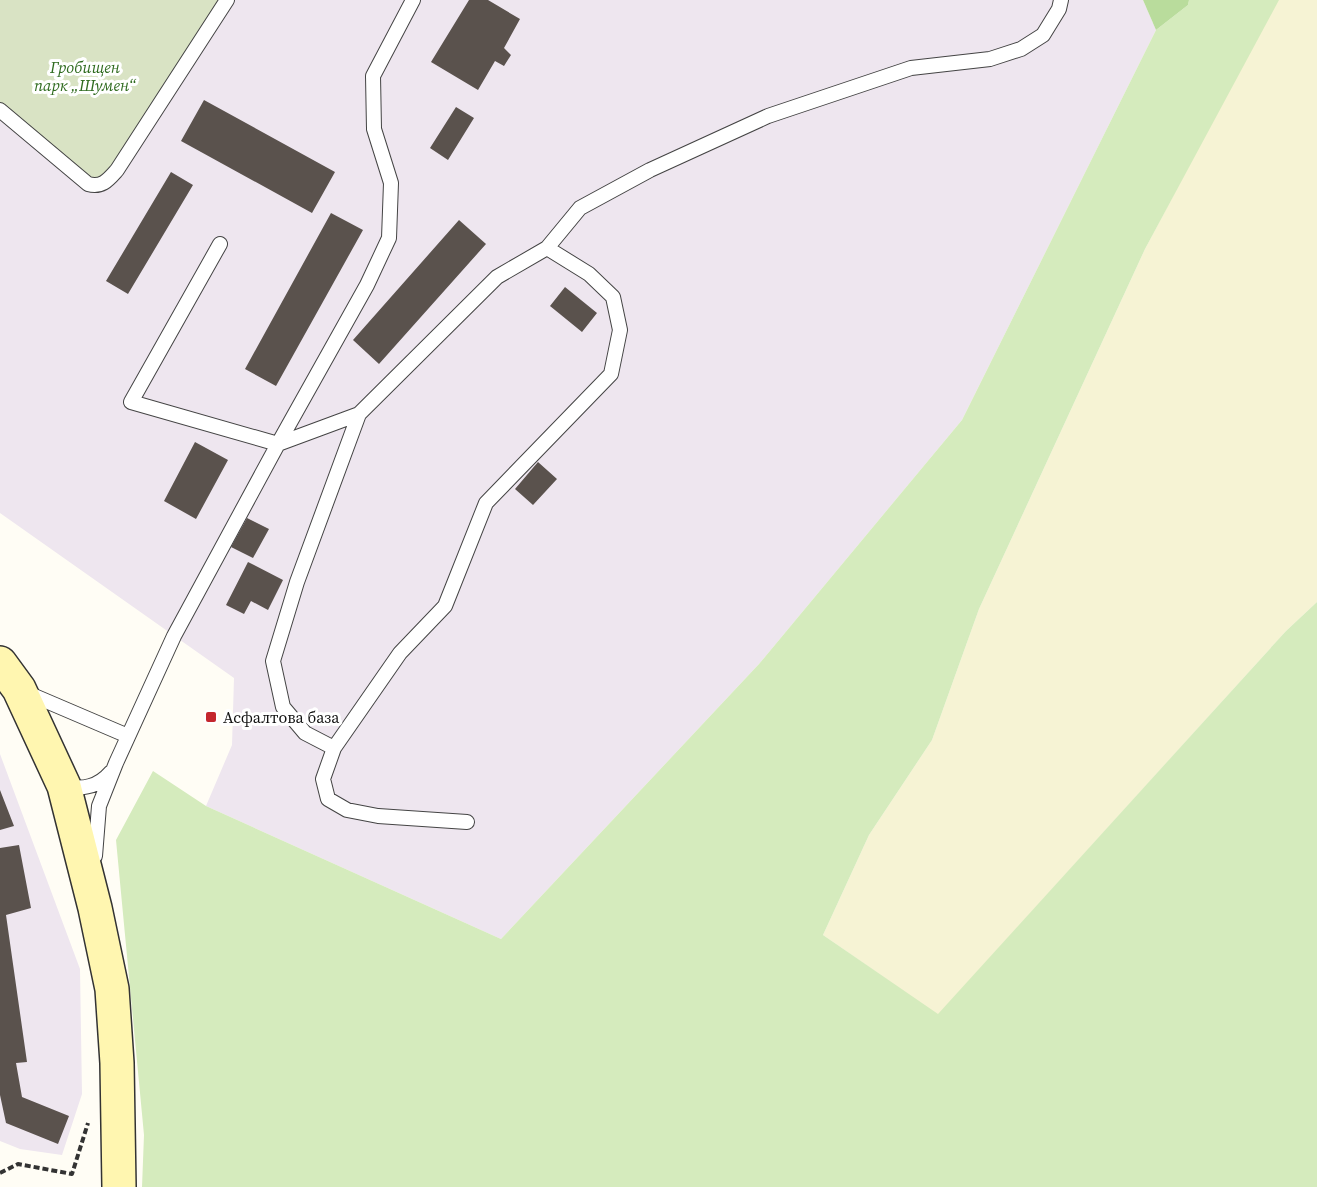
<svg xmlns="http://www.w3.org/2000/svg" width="1317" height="1187" font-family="'Source Serif 4',serif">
<rect width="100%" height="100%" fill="#fffdf5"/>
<path fill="#eee6ef" d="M230,0H1143L1156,30L962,420L759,664L501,939L206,806L232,745L234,678L0,513V103L102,190Z
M0,754L80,969L82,1094L62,1155L20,1149L0,1141Z"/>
<path fill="#f6f3d4" d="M1277,0H1317V602L1286,631L938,1015L823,935L869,835L932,740L979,609L1145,249Z"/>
<path fill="#d5ebbd" d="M1189,0H1279L1145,249L979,609L932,740L869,835L823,935L938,1014L1286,631L1317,602V1187H142L144,1135L116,840L153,771L206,806L501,939L759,664L962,420L1156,30L1188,5Z"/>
<path fill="#b9dc9c" d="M1143,0H1189L1188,5L1156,30Z"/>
<path fill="#d9e3c4" d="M0,0H230L102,190L0,103Z"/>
<path fill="#5a524d" d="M469,0H488L520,19L504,48L511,55L504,66L495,61L478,90L431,62Z
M204,100L335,172L312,213L181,141Z
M456,107L474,118L448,160L430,148Z
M171,172L193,185L128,294L106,281Z
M331,213L363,230L276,386L245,369Z
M459,220L486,244L379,364L353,340Z
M565,287L597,313L582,332L550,306Z
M195,442L228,460L196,519L164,501Z
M538,462L557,479L533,505L515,489Z
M247,518L269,529L253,558L231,547Z
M248,562L283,580L268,610L251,601L244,614L226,605Z
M0,790L14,826L0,830Z
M19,845L31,908L6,915L27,1062L16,1063L22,1097L69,1116L58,1144L6,1123L0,1095V848Z"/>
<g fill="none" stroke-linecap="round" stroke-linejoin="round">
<g stroke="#444" stroke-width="16">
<path id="lane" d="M0,110L88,184C102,188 108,180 117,170L227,0
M220,244L131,402L278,444L359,414L497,277L547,248L580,208L650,170L768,116L911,68L990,59L1021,49L1043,35L1059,9L1061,0
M25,692L128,736
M334,748L305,733L283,707L273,661L297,582L359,414
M64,786C83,790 98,787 111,772
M467,822L378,816L347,810L328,799L323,779L334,748L400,653L445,606L486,503L611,374L620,330L613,297L589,274L547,248
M95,856L99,806L116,763L174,636L278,444L367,285L389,238L391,183L374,129L373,76L413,0"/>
</g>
<g stroke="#333" stroke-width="36">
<path id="secondary" d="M0,663L19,689L64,786L95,908L112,989L117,1063L119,1187"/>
</g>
<path stroke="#333" stroke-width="4" stroke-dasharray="6 3" stroke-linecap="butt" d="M0,1173L18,1164L72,1174L88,1123"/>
<use href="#lane" stroke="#fff" stroke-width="14"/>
<use href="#secondary" stroke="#fff6b0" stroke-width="33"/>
</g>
<rect fill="#c4262e" stroke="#fff" stroke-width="2" x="205" y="711" width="12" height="12" rx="3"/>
<g text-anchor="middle" stroke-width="6" stroke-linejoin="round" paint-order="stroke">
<g font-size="16" font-style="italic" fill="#2f6b1f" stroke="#fff">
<text x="85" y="73">Гробищен<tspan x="85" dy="18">парк „Шумен“</tspan></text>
</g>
<g font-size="16" fill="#111" stroke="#fff" text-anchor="start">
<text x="223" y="723">Асфалтова база</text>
</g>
</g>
</svg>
